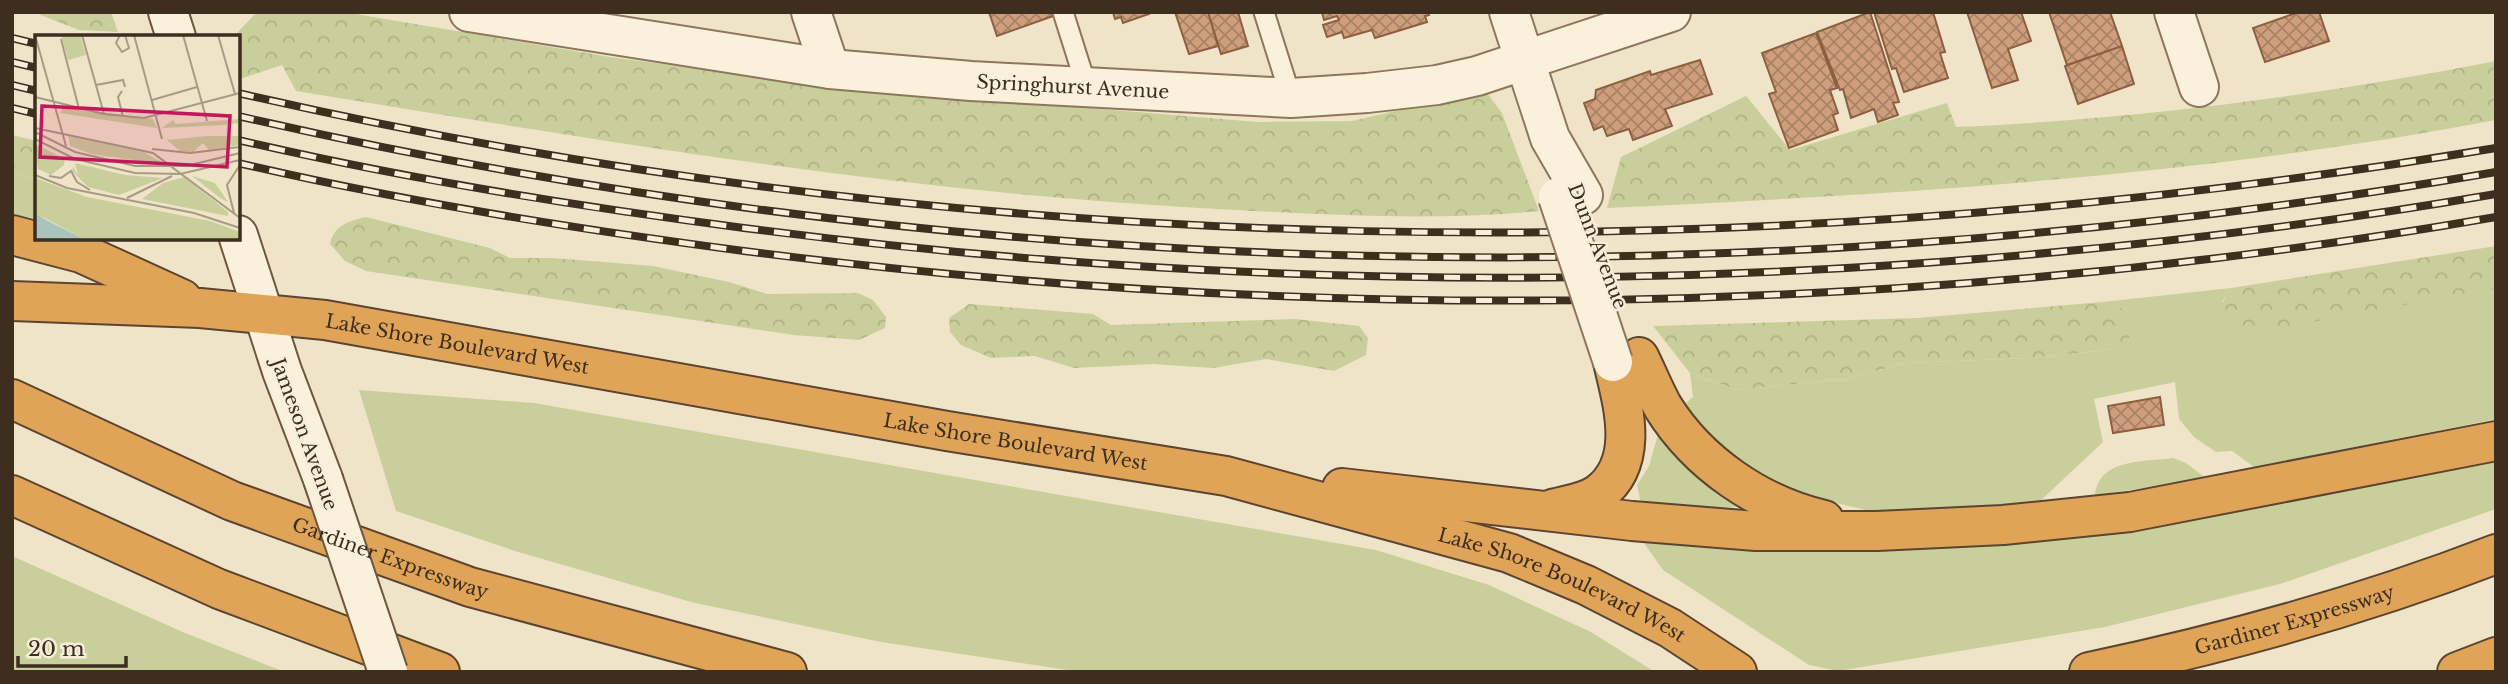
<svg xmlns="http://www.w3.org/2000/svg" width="2508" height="684" font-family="'Libre Baskerville',serif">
<defs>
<pattern id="forest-crowns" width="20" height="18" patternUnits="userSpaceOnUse" patternTransform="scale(1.75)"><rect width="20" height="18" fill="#c9cf9b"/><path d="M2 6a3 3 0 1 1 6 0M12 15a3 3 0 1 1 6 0" fill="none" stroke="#aeb285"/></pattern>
<pattern id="building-cross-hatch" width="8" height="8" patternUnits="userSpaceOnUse" patternTransform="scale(1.75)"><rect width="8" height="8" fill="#cf9f7d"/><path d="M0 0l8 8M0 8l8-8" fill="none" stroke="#a98266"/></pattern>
</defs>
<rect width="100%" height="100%" fill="#f0e4c8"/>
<path fill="#c9cf9b" d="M12,171L37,180V219L12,214Z
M2231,288L2222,302L2496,288V419L2254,467L2232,451L2216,452L2194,437L2179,419L2175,382L2094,399L2103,442L2037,504L1870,511L1815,498L1759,475L1716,443L1681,407L1693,397L1690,373L1737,390L1846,379L1906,363L2031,358L2115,349L2130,311L2102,302Z
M359,390L534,403L1376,550L1489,585L1591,632L1655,672H1081L881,642L691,602L515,551L396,511Z
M1660,427L1741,507L1692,509L1641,504L1637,485L1649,466Z
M2173,458L2186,463L2207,479L2095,495C2099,458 2144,462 2173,458Z
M2496,458V509L2280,584L2105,627L1838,671L1809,665L1663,570L1641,539L1824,549L2047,540L2196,519Z
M12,556L185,633L285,672H12Z"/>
<path fill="url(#forest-crowns)" d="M33,12H111L118,32L79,30Z
M257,12H344L610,57L836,87L1258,122L1352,121L1468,94L1487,93L1502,113L1539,211C1427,222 1311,214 1199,208C896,191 596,140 296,91L282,65L240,79L236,34Z
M2496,61V120C2203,176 1904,194 1607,208L1621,157L1746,96L1790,150L1947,103L1956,127C2138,119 2317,96 2496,61Z
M12,135L37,141V180L12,171Z
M366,217L490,248L510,258H553L653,266L729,282L767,294L858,293L873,300L886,317L885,328L859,340L794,335L366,271L345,261L330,244C334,225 349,221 366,217Z
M2496,246V288L2252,333L2231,331C2220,313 2219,305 2231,288Z
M2102,302L2130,311L2136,320L2128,340L2115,349L2031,358L1906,363L1846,379L1737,390L1690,373L1653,326L1917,318Z
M969,304L1093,314L1111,325L1295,319L1359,326L1368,338L1366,355L1334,371L1266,359L1213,368L1153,364L1074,368L1035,356L991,358L961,345L950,332L949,318Z"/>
<path fill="url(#building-cross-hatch)" stroke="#8d5f41" stroke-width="2" d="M989,12H1052L1053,16L997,36Z
M1113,12H1148L1149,14L1123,23L1121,17L1115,19Z
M1175,12H1208L1218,46L1189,54Z
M1208,12H1238L1248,46L1221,54Z
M1322,12H1428L1429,15L1425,16L1427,22L1375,38L1372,30L1344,38L1342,32L1327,37L1323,25L1339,20L1337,16L1324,20Z
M1870,12L1899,102L1893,103L1898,115L1878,122L1874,109L1851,118L1843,89L1840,90L1817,32Z
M1874,12H1933L1945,52L1940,53L1948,78L1904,92L1896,68L1892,69Z
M1967,12H2021L2031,41L2008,49L2018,80L1992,88Z
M2049,12H2110L2122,46L2067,65Z
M2299,12H2319L2329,41L2265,62L2253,28Z
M1816,33L1837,88L1830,90L1838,113L1833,115L1838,130L1789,148L1769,94L1776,92L1762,53Z
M2122,46L2134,84L2078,104L2065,66Z
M1700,60L1712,94L1665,109L1672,126L1633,140L1629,129L1607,136L1603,126L1594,130L1584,103L1595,99L1596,90L1650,71L1651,75Z
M2160,397L2164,425L2113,433L2108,406Z"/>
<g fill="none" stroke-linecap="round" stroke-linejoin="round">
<g stroke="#8d765c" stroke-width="23">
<path id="lane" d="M1063,12L1087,88
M1264,12L1291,98"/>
</g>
<g stroke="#8d765c" stroke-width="42">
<g id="street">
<path id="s1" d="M469,12L830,69L971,81L1291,98L1367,93L1437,85L1477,76L1671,12"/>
<path d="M811,12L830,69"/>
<path d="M1509,12L1550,138L1583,195"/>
<path d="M2174,12L2199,87"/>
</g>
</g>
<g stroke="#6f573f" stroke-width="42">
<path id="secondary" d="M168,12L176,37
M238,235L282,371L323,479"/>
</g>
<g stroke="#5b4430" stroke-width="42">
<g id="highway">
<path d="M12,235L81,253L182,299"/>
<path id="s2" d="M12,301L200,308L325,320L947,431L1226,476L1509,553L1586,585L1670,628L1737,672"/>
<path d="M1639,357C1647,373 1654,391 1663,407C1698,463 1759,505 1824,520"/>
<path id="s3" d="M12,399L232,501L470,587L787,672"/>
<path d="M1342,488L1632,521L1756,531H1877L2003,525L2130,512L2496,441"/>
<path d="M12,495L219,589L440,672"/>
<path d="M1552,509C1567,505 1585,503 1598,494C1641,463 1623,405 1613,362"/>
<path id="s4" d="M2089,672C2227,643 2364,605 2496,554"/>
<path d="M2457,672L2496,657"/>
</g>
</g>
<use href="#lane" stroke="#faf1dc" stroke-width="19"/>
<use href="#street" stroke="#faf1dc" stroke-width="38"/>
<use href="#secondary" stroke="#faf1dc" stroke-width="38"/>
<use href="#highway" stroke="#e0a458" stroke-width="38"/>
<g stroke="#3d2e20" stroke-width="8">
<path id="rail" d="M12,38L37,44
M12,62L37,68
M12,85L37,91
M238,93C976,263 1751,273 2496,148
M12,108L37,114
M238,116C974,285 1752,301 2496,172
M238,140C405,179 574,206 744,228C1325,304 1918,293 2496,194
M238,163C404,202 575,229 744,251C1326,326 1917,317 2496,217"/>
</g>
<use href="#rail" stroke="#f7eed8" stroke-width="5" stroke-dasharray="16" stroke-linecap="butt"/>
<g stroke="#8d765c" stroke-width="42" stroke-linecap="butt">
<path id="street-bridge" d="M1558,197L1613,362"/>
</g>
<g stroke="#6f573f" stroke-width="42" stroke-linecap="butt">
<path id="secondary-bridge" d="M323,479L388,672"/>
</g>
<use href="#street-bridge" stroke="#faf1dc" stroke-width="38"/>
<use href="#secondary-bridge" stroke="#faf1dc" stroke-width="38"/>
</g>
<g text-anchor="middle" stroke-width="5" stroke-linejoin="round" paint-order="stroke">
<g font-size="19" fill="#3d2e20" stroke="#f7eed8">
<text dy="7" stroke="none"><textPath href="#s1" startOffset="609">Springhurst Avenue</textPath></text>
<text transform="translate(1598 246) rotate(69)" y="7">Dunn Avenue</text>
<text dy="7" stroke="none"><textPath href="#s2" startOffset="448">Lake Shore Boulevard West</textPath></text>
<text transform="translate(305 434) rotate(70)" y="7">Jameson Avenue</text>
<text dy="7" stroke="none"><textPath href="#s2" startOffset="1015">Lake Shore Boulevard West</textPath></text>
<text dy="7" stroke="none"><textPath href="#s3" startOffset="411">Gardiner Expressway</textPath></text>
<text dy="7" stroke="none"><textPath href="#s2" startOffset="1582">Lake Shore Boulevard West</textPath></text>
<text dy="7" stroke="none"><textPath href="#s4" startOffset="212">Gardiner Expressway</textPath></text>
</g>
</g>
<g transform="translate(35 35)">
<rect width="205" height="205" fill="#f0e4c8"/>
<path d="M26,0H45L51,20L33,25ZM33,101L108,117L132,130L57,119L35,111ZM173,101H205V110L174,115L168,108L158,117L145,116L132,105ZM0,109L30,124L29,130L16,140L3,134ZM40,128L90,140L128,143L84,160L53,152L37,136L38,132L43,140ZM157,141L180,148L193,167L185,163ZM149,142L193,177V181L107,164L128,148ZM0,143L52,162L175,186L205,197V205H51L0,178Z" fill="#c9cf9b"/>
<path d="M28,72L118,84L122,93L25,78ZM205,84V88L188,90L127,93L138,85L141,89Z" fill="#c9cf9b"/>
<path d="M0,178L13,186L51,205H0Z" fill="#a9c4bc"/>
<path fill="none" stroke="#a89b85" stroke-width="2" d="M0,0L31,111M47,0L69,79M85,0L81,8L87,17L94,13L90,0M99,0L127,104M148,0L172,86M183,0L200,59M26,4L44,74M61,50L88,45L90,52M87,56L83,62L88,82M0,62L69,79L109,83L205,58M117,65L162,52M0,93L118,118L205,183M0,97L40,117L100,131H151L205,118M0,104L40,124L100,138L145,139L205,125M117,114L155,118L205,112M0,140L32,153L159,178L205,193M14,141L26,143L36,136L42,147L55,155M92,163L137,141M199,178L192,150L205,130"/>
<path fill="#c2185b" fill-opacity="0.15" stroke="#c2185b" stroke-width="3.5" d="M7,71L195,81L192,132L5,122Z"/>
<rect width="205" height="205" fill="none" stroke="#3d2e20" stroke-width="3.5"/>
</g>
<rect width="2508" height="684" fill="none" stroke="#3d2e20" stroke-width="28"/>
<path d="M18 656v10h108v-10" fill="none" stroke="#3d2e20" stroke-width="3.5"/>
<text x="28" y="656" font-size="21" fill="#3d2e20" stroke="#f7eed8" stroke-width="5" paint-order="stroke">20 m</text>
</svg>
